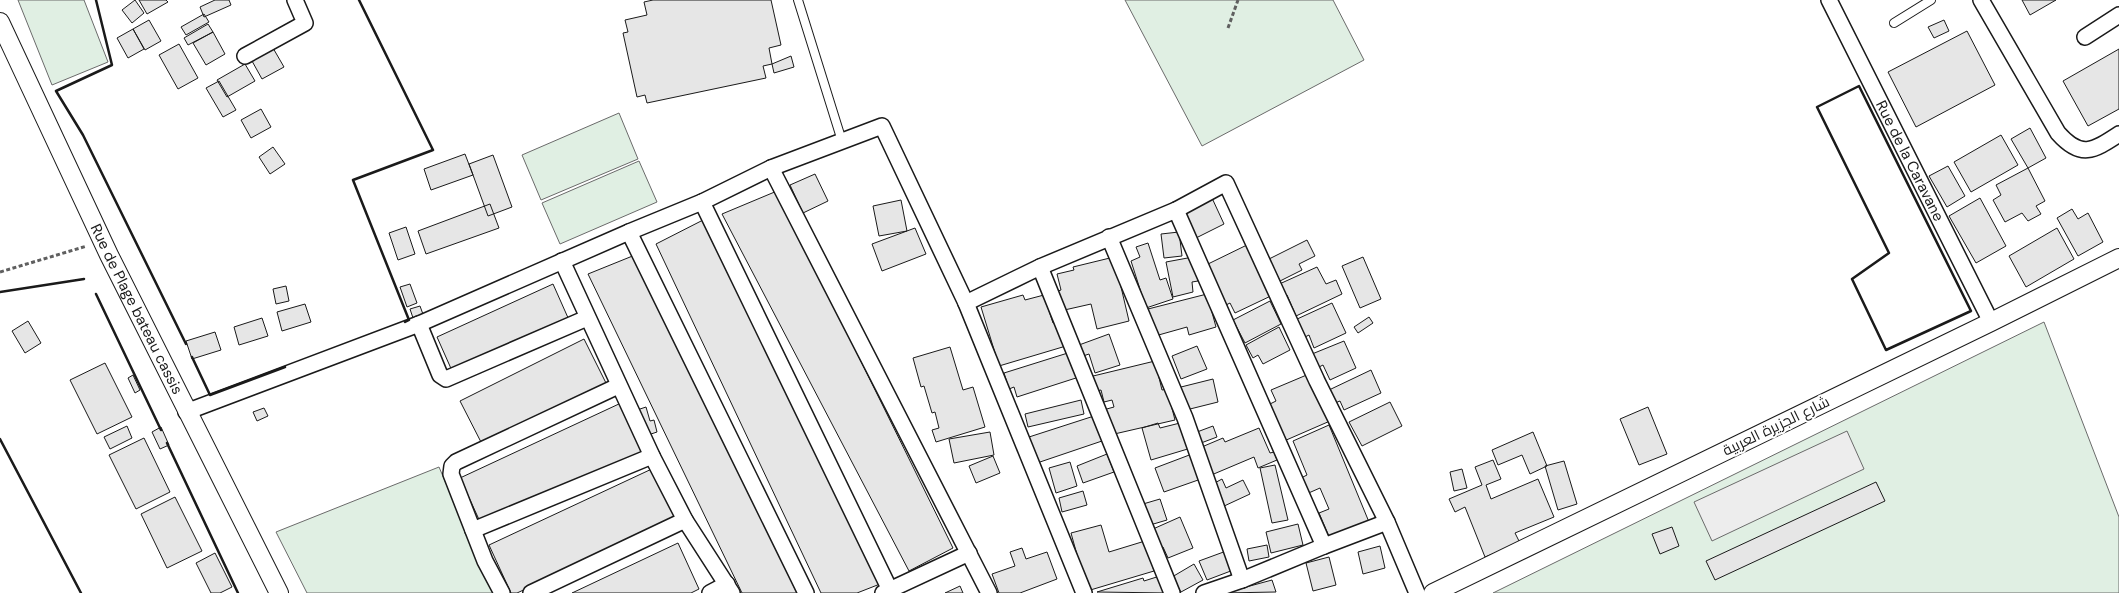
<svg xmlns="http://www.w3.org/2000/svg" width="2119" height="593" font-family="'DM Sans',Cairo,sans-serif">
<rect width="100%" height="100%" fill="#fff"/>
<path fill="#e0efe3" stroke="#6a6a6a" d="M18,0H84L108,62L52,85Z
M1125,0H1333L1364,60L1202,146Z
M619,113L638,159L541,200L522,155Z
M639,161L657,202L560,244L542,203Z
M2044,322L2119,517V593H1493Z
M439,467L493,593H307L276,532Z"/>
<path fill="#ededed" stroke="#6a6a6a" d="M1847,431L1864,469L1712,541L1694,502Z"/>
<path fill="#e6e6e6" stroke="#1a1a1a" d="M135,0L144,13L132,23L122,10Z
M139,0H166L168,2L147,14Z
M215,0H229L231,5L204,17L200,7Z
M653,0H771L781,45L769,48L772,64L763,66L766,78L647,103L645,95L637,97L623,33L628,32L625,20L647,15L644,2Z
M2022,0H2056L2030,15Z
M204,14L209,22L186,35L181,27Z
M149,20L161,41L145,50L133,29Z
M1944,20L1949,31L1934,38L1928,27Z
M208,24L213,32L188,45L184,38Z
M133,29L144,49L128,58L117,38Z
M1967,31L1995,85L1916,127L1888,72Z
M213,32L225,54L206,65L193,43Z
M179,44L198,78L178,89L159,55Z
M273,48L284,67L262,79L252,61Z
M2119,49V109L2088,126L2063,81Z
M791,56L794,67L774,73L772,64Z
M245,64L255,81L227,97L217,80Z
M219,81L236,110L223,117L206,88Z
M261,109L271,127L251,138L241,120Z
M2030,128L2046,158L2028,168L2011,139Z
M2001,135L2018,165L1971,192L1954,162Z
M273,147L285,164L270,174L259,157Z
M465,154L473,175L431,190L424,169Z
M493,155L512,207L488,216L469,164Z
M1948,166L1965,196L1947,207L1929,176Z
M2028,168L2045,201L2036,206L2041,214L2028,221L2022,213L2005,222L1993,200L2001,195L1996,185Z
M815,174L828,201L803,213L790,185Z
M777,191L953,548L909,571L722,214Z
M1212,198L1224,224L1196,238L1183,212Z
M1980,198L2006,246L1976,263L1949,216Z
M901,200L907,231L879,236L873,206Z
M490,204L499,228L426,254L418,231Z
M2072,209L2078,219L2088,213L2103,242L2078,256L2057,218Z
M707,218L880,584L857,593H821L656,244Z
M406,227L415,254L398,260L389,233Z
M915,228L926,254L882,271L872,244Z
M2057,228L2074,259L2026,287L2009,256Z
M1179,232L1182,256L1164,258L1161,234Z
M1307,240L1315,256L1299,264L1302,270L1280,281L1269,259Z
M1148,243L1160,280L1166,278L1173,299L1146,308L1131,261L1140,257L1136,247Z
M1251,243L1275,294L1235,313L1230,303L1224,306L1207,276L1212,273L1208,264Z
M635,255L797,593H742L588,274Z
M1114,257L1129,321L1097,329L1091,304L1060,311L1055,292L1061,290L1057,274L1074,270L1073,267Z
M1193,257L1198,281L1192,282L1193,292L1173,297L1166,262Z
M1363,257L1381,299L1360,308L1342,266Z
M1317,267L1326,284L1336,280L1342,294L1296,316L1287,295L1281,298L1275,286Z
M410,284L417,303L407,307L400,287Z
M553,284L569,320L453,373L437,337Z
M286,286L289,301L276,304L273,289Z
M1207,294L1216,327L1189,335L1187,327L1155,336L1148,309Z
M1023,295L1025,300L1044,295L1053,323L1059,321L1066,346L999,366L981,307Z
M1270,301L1281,324L1245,343L1233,320Z
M1332,303L1346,333L1314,348L1309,335L1303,338L1295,320Z
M305,304L311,322L282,331L277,312Z
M420,306L424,317L414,321L410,309Z
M1369,317L1373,323L1358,333L1354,327Z
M262,318L268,336L239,345L234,327Z
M28,321L41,343L25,353L12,331Z
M1279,327L1290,350L1263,364L1258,355L1253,358L1246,345Z
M215,332L221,350L192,359L186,341Z
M1109,334L1120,365L1095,373L1089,354L1083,356L1079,345Z
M584,339L606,383L483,446L460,401Z
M1344,341L1356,368L1330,380L1323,365L1317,368L1312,354Z
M1197,346L1207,369L1181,379L1172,356Z
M950,347L963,390L973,387L985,427L936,442L932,430L939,428L935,412L932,413L924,386L921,387L913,358Z
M1071,352L1079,377L1017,397L1014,387L1009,389L1004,373Z
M1155,361L1162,390L1167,389L1175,420L1110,435L1103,410L1114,407L1112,400L1104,402L1101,390L1092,392L1089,377Z
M105,363L132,417L97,434L70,380Z
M1371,370L1381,393L1344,410L1340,401L1335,403L1329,390Z
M1309,374L1330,421L1284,441L1268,405L1276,401L1271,390Z
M133,375L140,390L135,393L128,378Z
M1213,379L1218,402L1182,411L1177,388Z
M1081,400L1084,414L1028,427L1025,414Z
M1390,402L1402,426L1362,446L1349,422Z
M621,403L643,451L482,526L460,478Z
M646,407L650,421L654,420L657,432L645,436L637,410Z
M1648,407L1667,454L1639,465L1620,419Z
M264,408L268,416L257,421L253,412Z
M1094,416L1102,441L1037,463L1029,437Z
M1184,422L1191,448L1151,460L1142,428L1158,423L1160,428Z
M1329,425L1369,522L1330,539L1319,513L1329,509L1320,488L1304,495L1297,480L1307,475L1293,441Z
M127,426L132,438L110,449L104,437Z
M1213,426L1217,437L1201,443L1197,432Z
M161,427L169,445L160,449L152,432Z
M1259,428L1270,453L1274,452L1277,460L1258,468L1254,457L1209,476L1197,449L1223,438L1225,442Z
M990,432L994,455L954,463L949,439Z
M1533,432L1547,466L1530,474L1522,455L1498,465L1492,450Z
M144,438L170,492L136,509L109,455Z
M1107,454L1114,472L1083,483L1077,466Z
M1192,454L1201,479L1164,492L1155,468Z
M993,456L1000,473L976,483L969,466Z
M1493,460L1501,479L1486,485L1491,499L1538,479L1554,517L1515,533L1520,543L1485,557L1465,507L1455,512L1449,499L1482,485L1475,467Z
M1564,461L1577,504L1558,510L1545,466Z
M1070,462L1077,486L1056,493L1049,468Z
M1275,465L1288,520L1272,523L1260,468Z
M656,467L679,518L517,593H511L489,545Z
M1462,469L1467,488L1454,491L1450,472Z
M1222,479L1226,488L1243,480L1250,494L1222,507L1211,485Z
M1876,482L1885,501L1715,580L1706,561Z
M1083,491L1087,505L1062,512L1059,498Z
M175,497L202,551L167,568L141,514Z
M1160,499L1167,520L1150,525L1143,504Z
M1180,517L1193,548L1168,558L1163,547L1160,548L1153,529Z
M1298,524L1303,545L1271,553L1266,532Z
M1101,525L1109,552L1145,541L1154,571L1087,591L1071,533Z
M1672,527L1679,546L1660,554L1652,534Z
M678,543L699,589L691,593H572Z
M1267,545L1269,557L1249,561L1247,549Z
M1380,546L1385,568L1363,574L1358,552Z
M1022,548L1026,559L1047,552L1057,579L1020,593H999L992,574L1015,566L1010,552Z
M1229,550L1236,569L1207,580L1199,561Z
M215,553L232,587L220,593H211L196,563Z
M1329,557L1336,585L1313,591L1306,563Z
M1194,564L1203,580L1181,592L1172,577Z
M1163,575L1169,593L1097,592L1143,578L1144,581Z
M1272,580L1276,592L1224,593Z
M960,586L963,593H945Z"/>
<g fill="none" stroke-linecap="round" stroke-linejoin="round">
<g stroke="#1a1a1a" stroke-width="10">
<path id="service" d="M798,0L842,141
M1894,23L1931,0"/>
</g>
<g stroke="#1a1a1a" stroke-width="18">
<g id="minor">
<path id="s1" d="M1829,0L1991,322"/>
<path d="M1981,0L2058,133C2081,159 2093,151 2119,134"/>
<path d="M2085,37L2119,15"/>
<path d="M245,56L305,23L295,0"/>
<path d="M771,168L989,593"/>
<path d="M702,202L890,590"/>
<path d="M1176,210L1324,546L1242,580L1204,593"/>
<path d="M629,232L806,593"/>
<path d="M1109,237L1185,418L1242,580"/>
<path d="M562,261L652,456L685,520L732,593"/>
<path d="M1040,267L1172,593"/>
<path d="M966,303L1040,267L1176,210L1226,183L1317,381L1387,522L1417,593"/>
<path d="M419,324L440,375L446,379L587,318"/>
<path d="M186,412L419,324L629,232L702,202L771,168L882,126L966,303L1084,593"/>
<path d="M473,530L652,456"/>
<path d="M1324,546L1387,522"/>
<path d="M502,593L485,561L451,474L452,466L456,462L618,386"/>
<path d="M531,593L685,520"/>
<path d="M710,593L727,584"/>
<path d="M883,593L969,553"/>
</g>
</g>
<g stroke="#1a1a1a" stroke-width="20">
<g id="tertiary">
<path id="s2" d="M0,22L109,255L279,593"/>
<path d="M1433,593L1991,322L2119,258"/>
</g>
</g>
<path stroke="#5f5f5f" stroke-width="3" stroke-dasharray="4 2.5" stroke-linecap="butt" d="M1228,28L1238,0
M0,272L87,246"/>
<use href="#service" stroke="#fff" stroke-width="8"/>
<use href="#minor" stroke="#fff" stroke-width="15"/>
<use href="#tertiary" stroke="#fff" stroke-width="18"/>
<path stroke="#1a1a1a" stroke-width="2.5" d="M96,0L112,65L56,91L83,135L186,344
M359,0L433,150L353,180L409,320L405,322
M1859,86L1971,311L1886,350L1852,279L1889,253L1817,107Z
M0,292L84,279
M96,294L161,430
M192,357L210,395L285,367
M0,439L81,593
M167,443L238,593"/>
</g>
<g text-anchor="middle" stroke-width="4" stroke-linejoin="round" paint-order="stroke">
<g font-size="15" fill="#1a1a1a" stroke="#fff">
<text dy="5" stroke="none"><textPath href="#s1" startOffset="180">Rue de la Caravane</textPath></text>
<text dy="5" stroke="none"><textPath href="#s2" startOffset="318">Rue de Plage bateau cassis</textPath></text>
<text transform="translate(1776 426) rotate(-26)" y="5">شارع الجزيرة العربية</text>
</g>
</g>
</svg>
